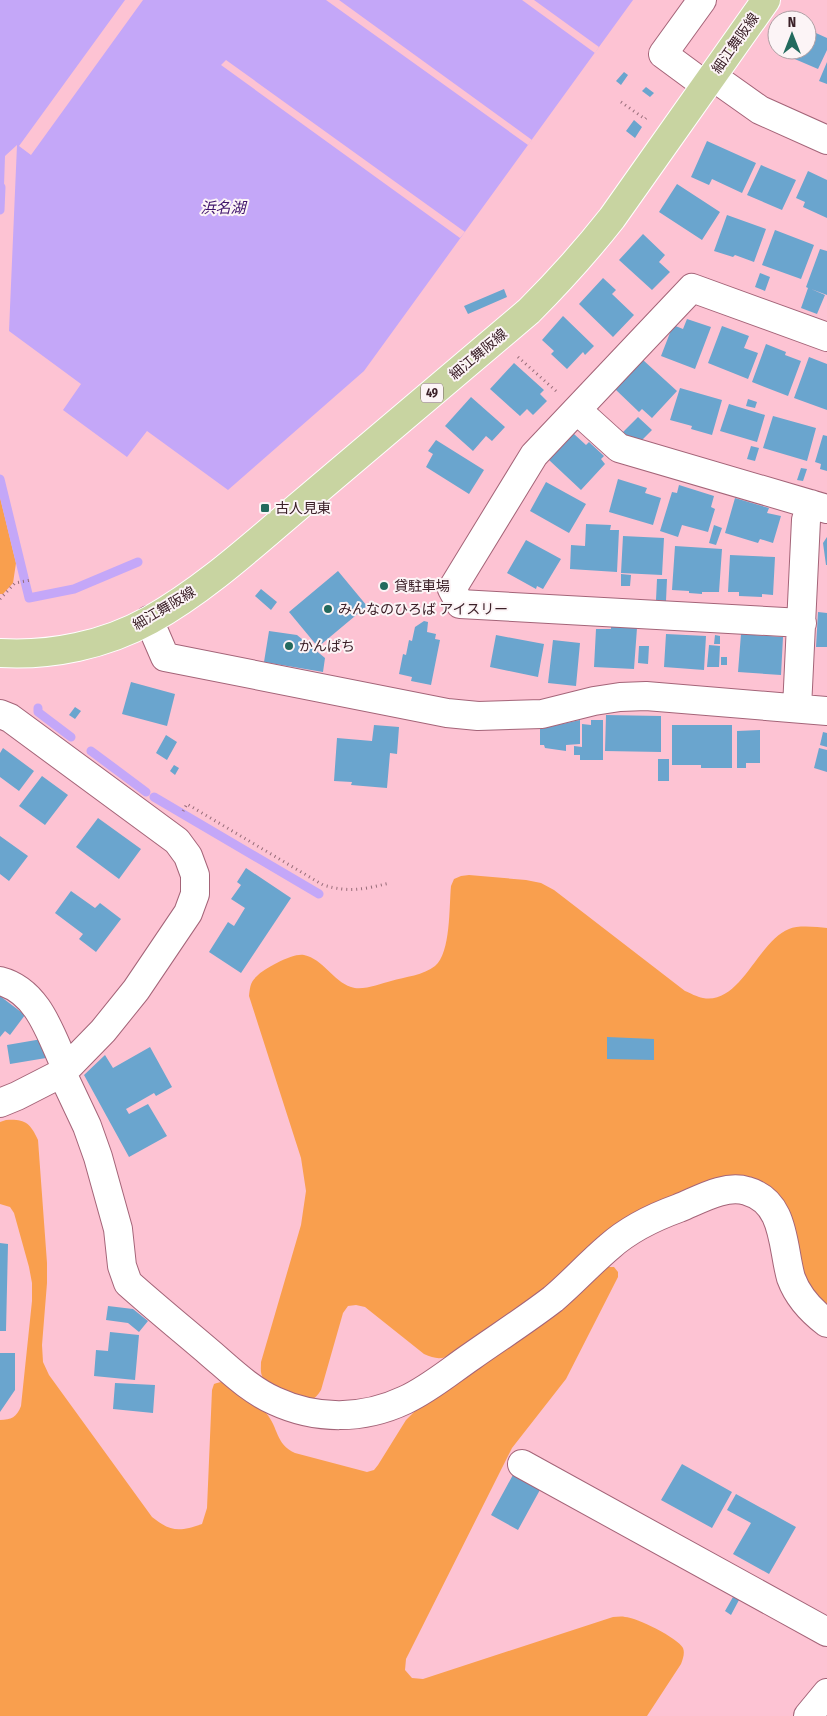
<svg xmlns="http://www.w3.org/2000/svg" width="827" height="1716" font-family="'Fira Sans Condensed','Noto Sans JP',sans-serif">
<rect width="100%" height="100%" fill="#fdc3d3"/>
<path fill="#f99f4e" d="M0,497L16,563L13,583L3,594H0Z
M469,875L526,880L541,883L554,890L685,991C690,993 697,997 703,998C741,1005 757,942 789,929C798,925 817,927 827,928V1307L810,1289L750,1179L545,1289L452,1354C442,1360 435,1359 424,1354L365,1307L356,1305L348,1306L343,1313L321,1390C318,1395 315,1399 309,1400C301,1400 268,1385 263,1378C260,1373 261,1368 261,1362L301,1225L306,1191L301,1158L249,996C250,988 250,982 257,976C264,968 295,952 304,955C323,959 333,981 351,987C362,991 380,984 391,981C405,977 424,975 435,966C451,953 449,906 451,886L454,879L461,876Z
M6,1120C24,1119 30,1122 38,1140L47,1263V1283L42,1345L43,1362L49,1375L152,1517C171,1532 179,1532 202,1524L207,1508L212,1390L214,1384C217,1383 219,1382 222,1382C230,1382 261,1406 266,1413C279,1428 275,1444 295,1453L367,1472L374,1470L378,1465L406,1420L421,1405L603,1269L608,1267H614L618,1272V1277L566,1379L512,1448L406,1659L405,1670L412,1678L423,1679L613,1617C617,1617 621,1616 625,1617C636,1617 678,1638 683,1648C685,1653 683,1659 681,1664L647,1716H0V1420C11,1420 17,1417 21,1406L32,1301V1283L29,1267L14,1213L10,1207L0,1204V1122Z"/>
<path fill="#c4a7f8" d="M0,0H633L364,371L228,490L147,431L127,457L63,410L81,384L9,331L17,145L5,156L4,186L0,187Z"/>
<path fill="#fdc3d3" d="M125,0H143L31,155L19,146Z
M326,0H339L532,140L528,145Z
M522,0H534L599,47L595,53Z
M226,60L465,232L460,238L221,65Z"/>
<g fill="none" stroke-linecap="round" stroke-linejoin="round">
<path stroke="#c4a7f8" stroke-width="9" d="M0,210L1,187
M0,479L29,598L74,589L138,562
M38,708V712L71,737
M91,751L146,792
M154,797L319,894"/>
</g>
<path fill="#6aa5ce" d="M807,29L827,38V50L818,69L790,57L793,50H807Z
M827,62V84L819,81Z
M624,72L628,75L621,85L616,81Z
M646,87L654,93L650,97L642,91Z
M634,120L642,127L635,138L626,131Z
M707,141L756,163L742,193L712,179L709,185L691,177Z
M761,165L796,180L782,210L747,195Z
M808,171L827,180V218L803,207L805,202L796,198Z
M677,184L720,212L702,240L659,212Z
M727,215L766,229L754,262L735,255L733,257L714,251Z
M775,230L814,245L801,279L762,265Z
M643,234L665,255L659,262L670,272L652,290L619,260Z
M820,249L827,251V295L811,289L825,295L817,314L801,308L808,288L806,287Z
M760,273L770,277L765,291L755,287Z
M603,278L616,290L612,294L634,315L613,337L579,304Z
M504,289L507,297L468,314L464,306Z
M563,316L594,346L585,355L583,352L567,369L551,354L554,351L542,340Z
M687,319L711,327L695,369L661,356L673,325L683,329Z
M722,326L749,336L744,348L758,353L748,379L708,363Z
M766,344L786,352L785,355L801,361L788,396L752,382Z
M809,357L827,364V410L794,398Z
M643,360L677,391L652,418L642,409L639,412L615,389Z
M514,363L544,390L540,394L547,401L533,415L527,409L520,416L490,389Z
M680,388L722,400L712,435L691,429L692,426L670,420Z
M471,397L505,427L492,441L486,436L473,451L445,426Z
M748,399L757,402L755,408L746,406Z
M729,404L765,415L757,442L720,431Z
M773,416L816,428L807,461L763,448Z
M638,417L652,430L637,445L623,432Z
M574,434L586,445L589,442L604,456L601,459L605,464L581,490L549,460Z
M823,435L827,436V471L820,469L821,464L815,462Z
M436,440L484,470L469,494L426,467L433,454L428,451Z
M751,446L759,448L755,461L747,459Z
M801,468L807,469L803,481L797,480Z
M618,479L647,488L645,493L661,498L653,525L609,512Z
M546,482L586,504L569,533L530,511Z
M679,485L714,496L711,507L715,509L708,532L682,525L678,537L660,531L672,492L677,493Z
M735,498L769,508L767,513L781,516L773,543L760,539L758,543L725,533Z
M586,524L611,525L610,530H619L617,572L570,569L571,545L585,546Z
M714,525L722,528L716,545L709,543Z
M623,536L664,538L662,575L621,573Z
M827,537V565H826L823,543Z
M526,540L561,559L543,589L537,586L536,589L507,573Z
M675,546L722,549L719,592H702V594L689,593V591L672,590Z
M730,555L775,557L773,595L762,594V597L739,596V592H728Z
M338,571L367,606L318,647L289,612Z
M621,574L631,575L630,586H621Z
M657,579H667L666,601L656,600Z
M261,589L277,602L271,610L255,596Z
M818,612L827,613V647H816Z
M424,621L428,622L427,632L436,634L435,639L440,640L431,685L411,681L412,677L399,674L403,654L406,655L409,640L412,641L415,627Z
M611,626L637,628L634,669L594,667L596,629H611Z
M269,631L297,635L325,658L323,672L264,662Z
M666,634L706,636L704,670L664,667Z
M741,634L783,637L781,675L738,672Z
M496,635L544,644L538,677L490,667Z
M715,635L720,636V644H714Z
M553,640L580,643L576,686L548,683Z
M709,645L720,646L719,667H707Z
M639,646H649L648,664L638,663Z
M721,657H727V665H721Z
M131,682L175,694L167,726L122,714Z
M75,707L81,711L75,719L69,715Z
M606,715L661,716V752L605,751Z
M580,720V744L566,745V751L545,748L544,745H540V729Z
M591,720H603V760H580V755H574V746L582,747V724L591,725Z
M374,725L399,727L397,754L390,753L387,788L351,785L352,782L334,781L337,738L372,741Z
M672,725H732V768H701V765H672Z
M760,730V763H746V768H737V731Z
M823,732L827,733V747L820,745Z
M166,735L177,742L167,760L156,753Z
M3,748L34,771L19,791L0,777V753Z
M819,748L827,750V772L814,768Z
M658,759H669V781H658Z
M174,765L179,768L175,775L170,771Z
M42,776L68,795L45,825L19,806Z
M98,818L141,849L119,879L76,847Z
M0,836L28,856L9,881L0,874Z
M246,868L291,898L241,973L209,952L228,922L234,926L245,908L231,899L241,885L237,882Z
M71,891L95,908L100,903L121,919L96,952L79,939L83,934L55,913Z
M0,996L25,1015L10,1035L5,1031L0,1037Z
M607,1037L654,1039V1060L607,1059Z
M42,1039L46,1058L10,1064L7,1045Z
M150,1047L172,1087L156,1096L154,1093L126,1109L129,1114L148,1104L167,1136L129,1157L84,1075L105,1055L113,1068Z
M0,1243L8,1244L6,1331H0Z
M108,1306L133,1309L148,1321L139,1332L128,1323L106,1320Z
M110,1332L139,1335L135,1380L94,1376L96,1350L108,1351Z
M0,1353H15V1390L0,1412Z
M115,1383L155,1385L153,1413L113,1409Z
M682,1464L732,1492L712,1528L661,1500Z
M514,1473L541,1488L518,1530L491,1515Z
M736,1494L796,1527L769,1574L733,1554L751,1523L727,1510Z
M733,1597L739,1600L731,1615L725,1611Z"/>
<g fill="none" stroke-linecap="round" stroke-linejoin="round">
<g stroke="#a46478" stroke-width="30">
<path id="minor" d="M702,0L663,54L705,85
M712,76L760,110L827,140
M577,410L619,448L827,509
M149,620L165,657L447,713L478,716L542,714L594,701L620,697L646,696L827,711
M802,623L460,604L452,589L534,455L692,288L827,337
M797,708L806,520L811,504
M0,714L10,718L177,841L188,856L195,875V894L188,913L136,990L103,1031L62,1073L17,1096L0,1103
M0,981C39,991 51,1036 66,1068
M62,1073L87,1126L98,1157L118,1229L122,1266L128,1283C155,1307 183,1330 210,1353C230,1370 250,1390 275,1401C316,1420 363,1420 405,1400C429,1389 450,1371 472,1356C499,1337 527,1319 553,1299C572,1283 589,1264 609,1247C629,1229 654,1217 679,1208C699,1200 725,1184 747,1191C786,1202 782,1247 791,1278C798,1297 811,1311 827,1323
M522,1464L827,1632
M808,1716L827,1693"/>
</g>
<g stroke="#fff" stroke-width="30">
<path id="major" d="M0,653C51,656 105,645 150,620C207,588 256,542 306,500C380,437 454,374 529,311C559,281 586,251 612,218L766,0"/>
</g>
<path stroke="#966c78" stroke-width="3" stroke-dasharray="1 4" stroke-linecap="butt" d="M621,102L645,119L646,118
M518,357L556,391
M0,599L15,583L31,580
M183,811L187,804L323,885C350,893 364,889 390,883"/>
<use href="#minor" stroke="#fff" stroke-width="28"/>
<use href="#major" stroke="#c8d4a1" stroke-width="28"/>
</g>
<g fill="#236a5e" stroke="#fcf4f6" stroke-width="2">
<rect x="260" y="503" width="10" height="10" rx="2.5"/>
<circle cx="384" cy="586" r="5"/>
<circle cx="328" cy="609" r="5"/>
<circle cx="289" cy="646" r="5"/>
</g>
<g text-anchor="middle" stroke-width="4" stroke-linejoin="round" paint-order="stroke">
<rect fill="#fcf4f6" stroke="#756066" stroke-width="1" x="421" y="383.5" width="22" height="19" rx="4"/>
<g font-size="12" font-weight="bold" fill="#3b2028">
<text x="432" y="397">49</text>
</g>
<g font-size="14" fill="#3b2028" stroke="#fcf4f6">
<text transform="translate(735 43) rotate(-55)" y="5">細江舞阪線</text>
<text transform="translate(478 354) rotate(-40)" y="5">細江舞阪線</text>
<text transform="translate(164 608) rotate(-31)" y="5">細江舞阪線</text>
</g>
<g font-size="14" fill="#3b2028" stroke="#fcf4f6" text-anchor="start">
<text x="275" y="513">古人見東</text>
<text x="394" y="591">貸駐車場</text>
<text x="338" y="614">みんなのひろば アイスリー</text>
<text x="299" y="651">かんぱち</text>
</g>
<g font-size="15" font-style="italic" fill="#3e136b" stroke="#fcf4f6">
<text x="223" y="213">浜名湖</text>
</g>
</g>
<g transform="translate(792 35)"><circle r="24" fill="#fcf4f6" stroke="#af9fa4"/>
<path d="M0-4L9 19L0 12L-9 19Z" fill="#236a5e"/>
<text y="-8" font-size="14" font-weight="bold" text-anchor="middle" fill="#3b2028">N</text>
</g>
</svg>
